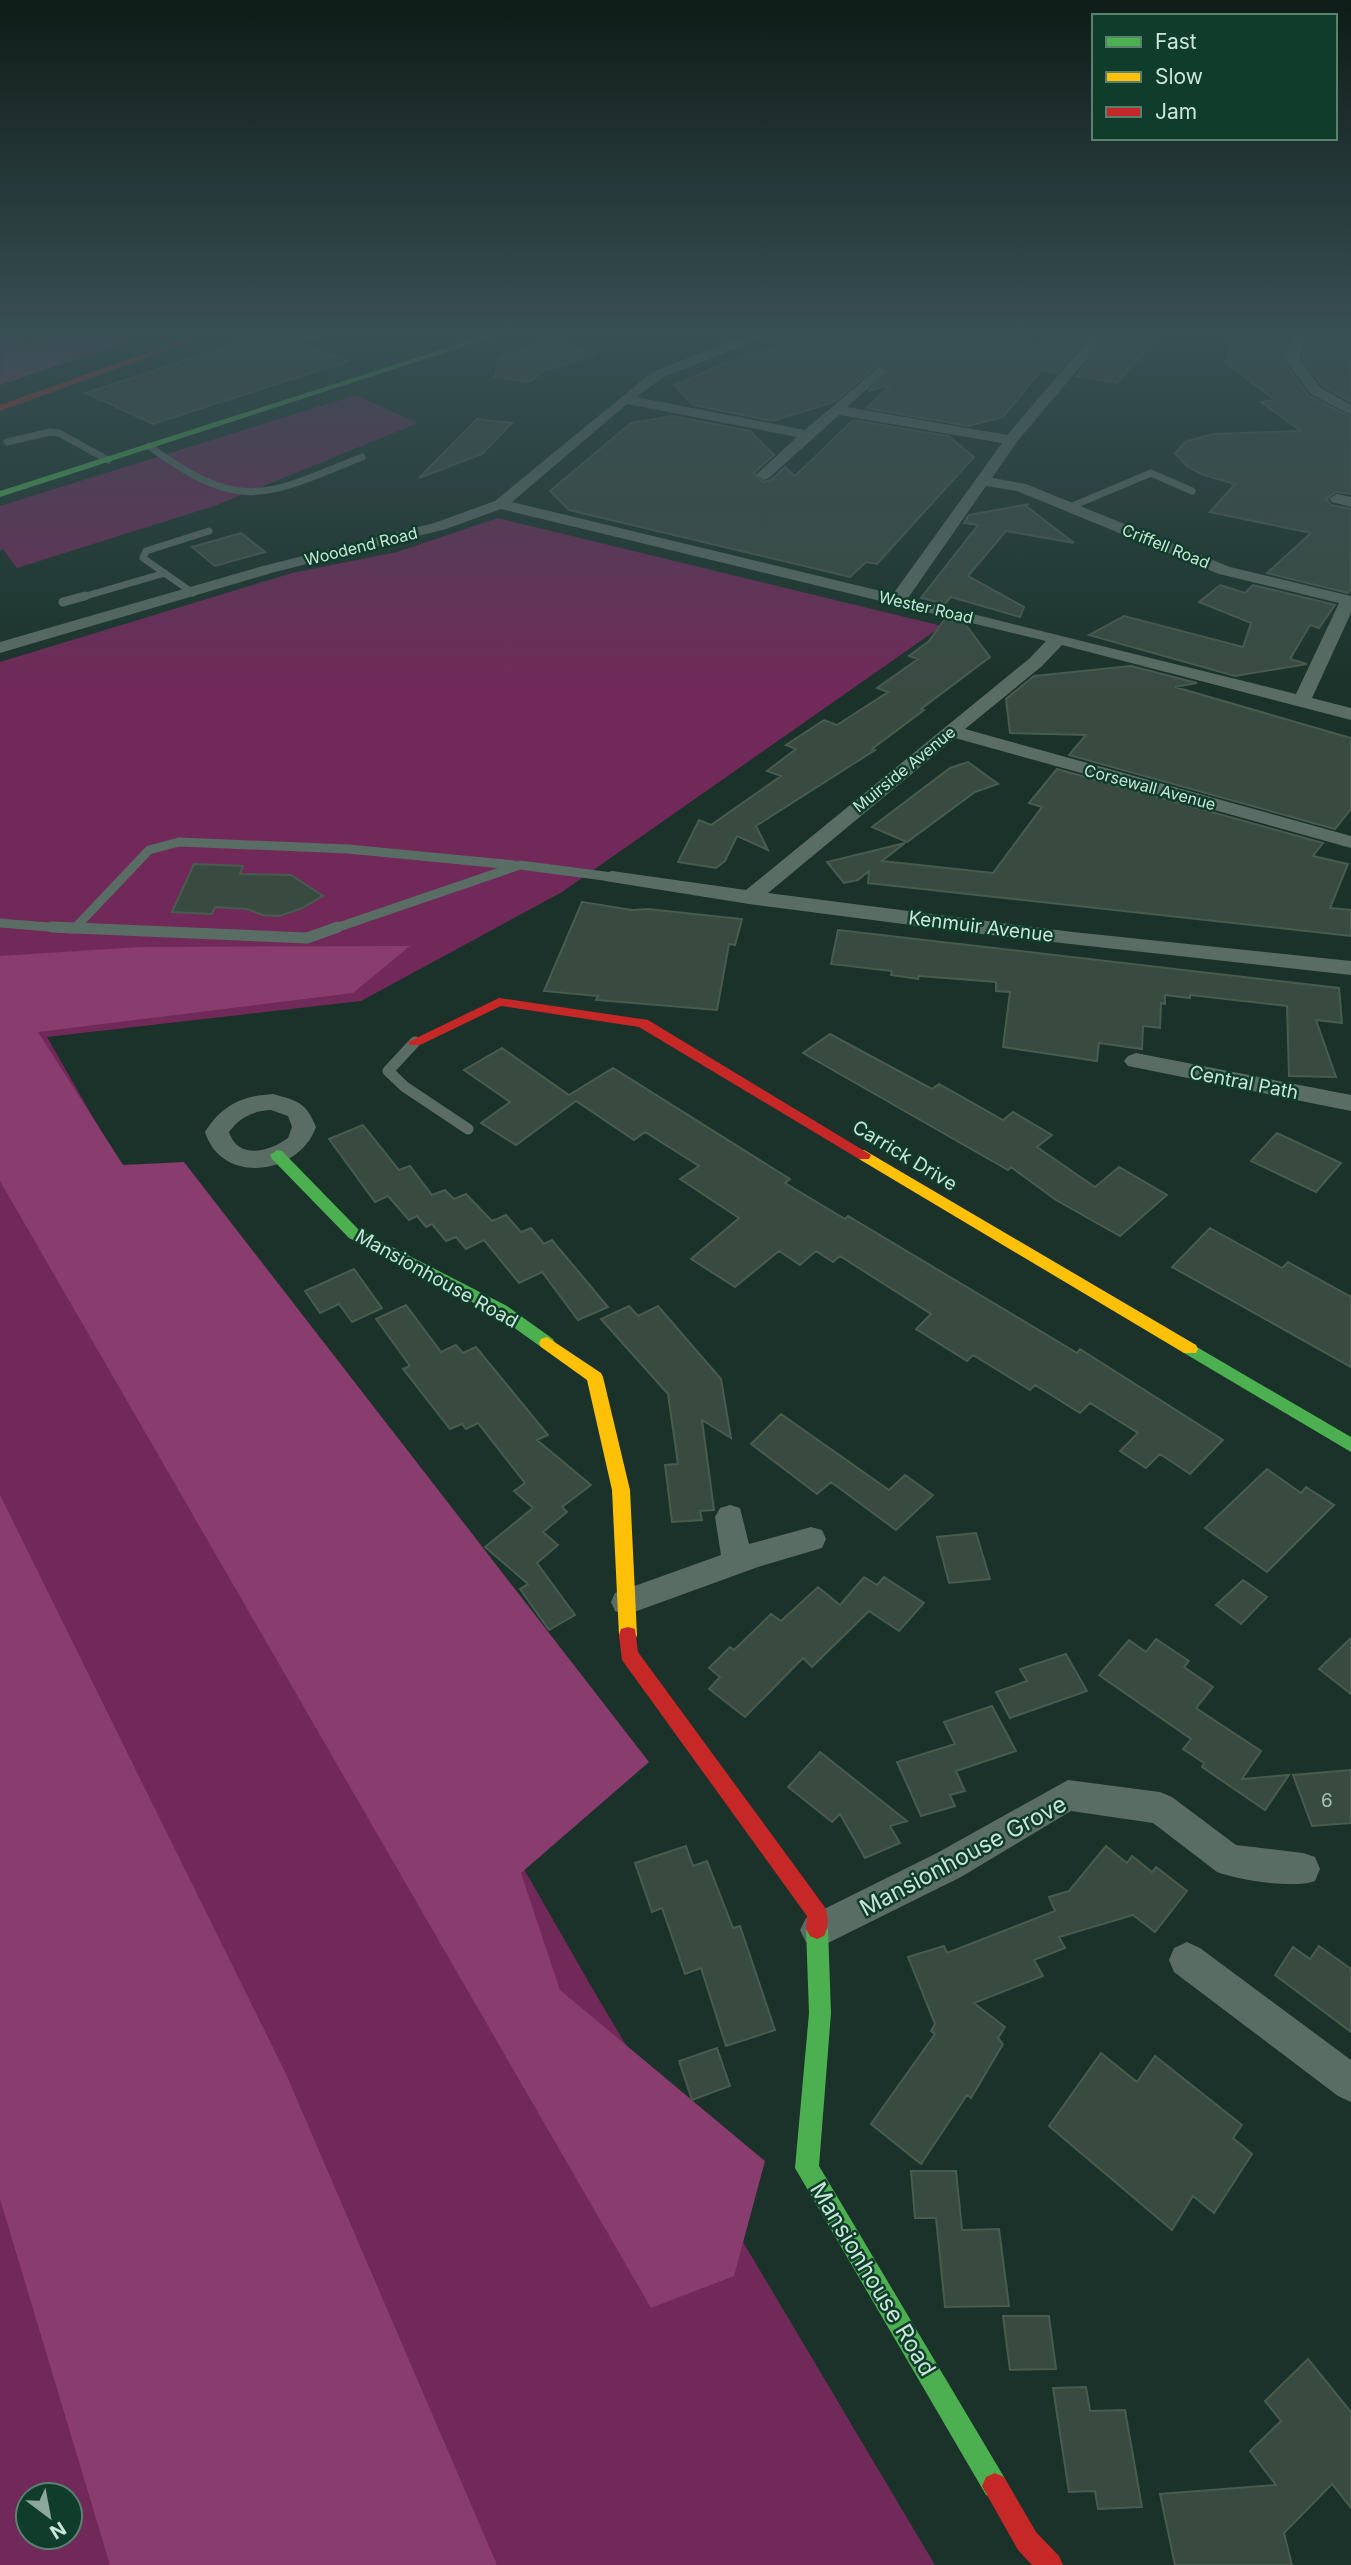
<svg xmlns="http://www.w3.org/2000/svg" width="1351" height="2565" font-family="Inter,sans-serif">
<rect width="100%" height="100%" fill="#1a3229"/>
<path fill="#712959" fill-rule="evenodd" d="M356,395L418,423L217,505L17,568L3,549L0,550V506Z
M498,518L942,626L562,892L361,1001L47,1037L595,1993L935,2565H0V662L292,573L397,552ZM28,2495H70V2537H28Z"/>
<path fill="#893c6e" d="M1,336H24L13,341L29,345L59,336H145L0,385Z
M410,946L353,993L38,1032L123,1165L184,1162L649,1762L521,1873L560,1990L765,2161L734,2276L651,2308L0,1181V956L140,947Z
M0,1495L286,2074L497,2565H110L0,2199Z"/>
<path fill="#394b41" stroke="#485b4f" stroke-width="2" d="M259,336H279L348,361L153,424L86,393Z
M769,336H990L1006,343L1010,341L1045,348L1046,336H1052L1080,345L1057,373L1043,371L1044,367L1003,417L968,426L866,408L891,385L868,391L888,372L879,364L834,402L772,421L693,405L674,385L742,356L785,345Z
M1109,336H1154L1150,342L1153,343L1117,383L1076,376Z
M1248,336H1274L1272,341L1289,340L1283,360L1309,396L1351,417V494L1336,492L1326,499L1331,505L1351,509V589L1348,593L1267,573L1311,533L1210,512L1235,484L1201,474L1187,466L1175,453L1185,442L1213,434L1301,431L1261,402L1275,400L1226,363L1231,343L1245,344Z
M1351,336V402L1323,386L1302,359L1309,339Z
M560,341L594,354L541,372L530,382L495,377L499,358L543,342Z
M673,416L750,431L774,455L754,473L763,482L771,480L785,467L795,476L853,420L948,436L974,457L877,564L866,562L850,577L569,510L550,491L631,423Z
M477,419L512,423L482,454L419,478Z
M1029,504L1026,506L1074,543L1006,531L968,576L1024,607L1020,617L951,597L945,604L921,598L978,525L964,523L969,515Z
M241,533L265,552L215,566L192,547Z
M1220,585L1245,593L1253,585L1335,605L1319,628L1310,625L1290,659L1307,664L1235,676L1089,635L1124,616L1243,647L1251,623L1199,602Z
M945,619L965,624L990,657L921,709L924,710L872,749L875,750L756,826L768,850L737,836L725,861L716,868L678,862L699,820L711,825L781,776L767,771L796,749L786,745L824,720L837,725L888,692L877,688L918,659L909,656L929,641Z
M1131,666L1197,683L1175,687L1351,738V809L1335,829L1069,755L1086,735L1010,733L1006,699L1034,676Z
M968,762L998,784L975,792L907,842L872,827L950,768Z
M1057,769L1323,843L1313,856L1348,864L1330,908L1351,910V936L868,883L869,871L858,880L844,883L827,862L905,843L882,861L993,873L1042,807L1029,803Z
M194,864L243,866L240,874L291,875L323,896L300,909L279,916L263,915L247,909L215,907L212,914L172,912Z
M582,902L632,910L648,909L742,919L735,945L729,944L717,1010L596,1000L598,996L544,991Z
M838,930L1339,988L1342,1023L1316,1020L1336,1077L1289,1076L1287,1006L1190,995V998L1165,995V1004L1161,1003L1160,1028L1143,1026L1142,1049L1099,1043L1097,1061L1003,1047L1010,992L996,991V982L919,976L918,979L891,975L892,971L831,964Z
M830,1034L932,1089L939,1084L1003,1120L1013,1112L1052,1135L1037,1147L1095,1187L1119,1167L1167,1195L1120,1236L1056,1200L1011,1167L1008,1170L803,1053Z
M502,1048L569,1095L613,1068L790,1179L785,1183L845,1219L848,1216L1077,1353L1080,1349L1223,1440L1190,1474L1160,1454L1146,1468L1120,1451L1138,1433L1090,1403L1080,1413L1035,1385L1030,1390L973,1355L967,1361L916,1329L931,1314L840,1256L833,1262L816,1251L800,1265L779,1251L735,1287L691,1259L739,1218L680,1179L699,1166L645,1132L634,1140L576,1101L516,1145L481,1123L510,1102L464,1070Z
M363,1125L399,1170L410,1166L432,1195L445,1190L454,1199L466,1194L492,1221L506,1215L521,1232L531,1228L544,1244L552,1240L608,1307L578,1320L542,1272L519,1283L484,1240L466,1249L456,1237L446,1241L432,1224L426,1227L417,1216L409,1220L388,1196L375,1202L329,1139Z
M1277,1133L1341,1163L1316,1192L1251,1161Z
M1210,1228L1282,1268L1288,1262L1351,1297V1367L1172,1267Z
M354,1269L382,1308L352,1322L339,1304L320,1313L305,1291Z
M406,1305L441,1352L456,1345L463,1353L476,1347L548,1435L537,1440L591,1485L562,1507L567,1512L543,1532L558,1545L537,1563L575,1615L549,1630L520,1589L528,1584L485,1547L533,1508L514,1491L525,1483L478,1423L466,1429L462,1424L450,1429L403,1369L410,1366L376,1319Z
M629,1306L638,1316L658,1306L721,1379L731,1438L702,1420L714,1510L700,1511L702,1520L672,1522L665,1465L678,1464L668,1394L601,1319Z
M781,1414L889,1490L905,1475L933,1495L896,1530L831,1482L817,1494L751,1444Z
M1267,1469L1301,1493L1306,1487L1334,1505L1267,1572L1205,1528Z
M976,1533L990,1579L949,1583L937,1537Z
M864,1577L877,1585L884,1577L924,1603L899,1631L869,1611L812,1667L803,1658L745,1717L709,1689L720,1677L709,1668L730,1647L734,1650L771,1614L781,1621L818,1587L840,1605Z
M1243,1580L1267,1597L1241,1624L1216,1605Z
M1351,1638V1694L1319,1669Z
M1156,1639L1189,1661L1184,1667L1213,1687L1196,1708L1261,1751L1242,1779L1289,1775L1265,1810L1202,1767L1204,1763L1183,1749L1191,1739L1099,1675L1129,1640L1146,1652Z
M1066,1654L1087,1691L1010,1718L996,1692L1027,1681L1020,1669Z
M992,1706L1016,1751L956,1771L965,1791L950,1795L955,1806L921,1816L897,1762L955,1744L944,1722Z
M820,1752L907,1821L890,1826L900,1843L865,1858L840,1814L832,1822L788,1787Z
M1351,1770V1823L1312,1826L1293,1775Z
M686,1846L693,1866L707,1861L733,1928L740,1926L775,2030L726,2046L701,1968L685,1974L662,1908L652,1912L635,1863Z
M1106,1846L1127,1863L1132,1856L1152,1872L1156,1867L1187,1891L1155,1932L1133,1915L1059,1937L1065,1948L1034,1960L1043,1976L974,2003L1005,2027L998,2038L1003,2044L971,2098L967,2095L921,2164L871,2124L935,2034L931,2031L935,2024L908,1957L944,1946L947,1953L1055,1911L1049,1897L1069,1891Z
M1319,1946L1351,1969V2032L1275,1975L1293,1947L1310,1959Z
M717,2048L730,2086L692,2100L679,2061Z
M1101,2053L1137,2082L1155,2056L1242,2125L1233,2138L1252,2154L1214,2213L1193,2196L1172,2230L1049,2126Z
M911,2171H956L962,2230L999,2229L1009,2306L945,2307L936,2218H915Z
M1003,2316H1049L1056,2369L1010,2370Z
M1308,2359L1351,2412V2508L1332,2484L1284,2533L1292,2565H1175L1160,2494L1276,2485L1250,2451L1281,2421L1265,2401Z
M1086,2387L1090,2411L1125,2410L1142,2507L1098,2509L1095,2491L1069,2492L1053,2388Z"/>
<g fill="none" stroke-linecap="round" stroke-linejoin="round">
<path stroke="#5a6d64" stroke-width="7" d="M7,442L50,432L59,433L108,460
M149,446C241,513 263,497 362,457
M1070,507L1151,473L1192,491
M193,593L143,558L146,551L209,531
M79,598L165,573"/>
<path stroke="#5a6d64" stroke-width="9" d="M63,602L85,596
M0,923L73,929
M74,929L149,850L179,842L348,849L514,865
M333,929L520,865L612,877"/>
<path stroke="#5a6d64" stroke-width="11" d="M52,927L307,938L338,927
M415,1042L388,1071L405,1087L468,1129"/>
<path fill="#5a6d64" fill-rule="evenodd" d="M304,336H320L310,341Z
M745,336H767L662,378L636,397L805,430L879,367L886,371L884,374L847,407L1007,435L1085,344L1055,336H1106L1016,443L992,478L1026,484L1230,567L1351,596V613L1312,698L1351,708V720L1062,645L1042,666L965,729L1351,836V848L955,738L768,893L1073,932L1351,961V975L981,934L749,904L605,881L602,877L605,873L612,871L746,890L1030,658L1046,641L501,509L446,529L275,572L0,653V642L263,566L434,523L495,501L652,372ZM627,404L797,437L759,472L756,475L764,480L769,478L839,415L1002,443L893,594L512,502ZM986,486L1017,491L1219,574L1339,603L1296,694L908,598Z
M1293,336H1307L1299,359L1321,388L1351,405V415L1311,394L1287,362L1285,359Z
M1337,494L1351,497V507L1332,502L1329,499Z
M1136,1053L1351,1095V1111L1128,1066L1124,1061L1128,1056Z
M273,1094C298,1101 306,1102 316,1127C299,1175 222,1186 205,1132C222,1105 242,1096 273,1094ZM271,1110L288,1116L292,1127L288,1138C269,1152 238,1160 229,1132C240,1117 253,1111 271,1110Z
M730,1505L740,1508L749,1544L811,1527L822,1530L826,1539L822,1548L758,1567L626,1615L615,1611L611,1602L615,1593L721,1555L715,1517L720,1508Z
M1068,1780L1160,1792L1172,1797L1236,1845L1303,1853L1315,1857L1320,1869L1315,1881C1293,1889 1239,1880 1217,1872L1153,1823L1071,1811L961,1877L830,1942L818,1947L806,1942L800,1930L806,1918L937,1853Z
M1187,1942L1200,1948L1351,2060V2102L1338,2096L1174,1972L1169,1960L1174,1948Z"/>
<path fill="#4caf50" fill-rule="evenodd" d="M484,336H496L0,497V491Z
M277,1150L282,1151L359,1230L507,1306L553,1339L555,1343L553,1347H541L495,1314L349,1238L272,1159L270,1155Z
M1190,1343L1351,1437V1452L1184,1353L1182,1349L1184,1345Z
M817,1919L824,1922L828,1929L831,2013L819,2166L1004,2477L1008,2486L1004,2495L995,2499L986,2495L795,2168L809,2013L806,1929L810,1922Z"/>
<path fill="#ffc107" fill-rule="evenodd" d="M864,1150L1196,1345L1198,1349L1196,1353H1184L859,1159L857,1155L859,1151Z
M547,1337L601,1373L603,1377L630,1490L637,1635L635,1641L628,1643L621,1641L619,1635L612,1490L587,1380L541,1347L539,1343L541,1339Z"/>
<path fill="#c62828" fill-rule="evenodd" d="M195,336H207L0,411V405Z
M499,998L648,1020L871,1155L869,1159H859L639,1027L501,1006L420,1045H410L408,1042Z
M628,1627L635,1629L638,1652L824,1906C829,1916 829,1926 824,1936L817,1939L810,1936L806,1929L807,1916L622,1660L619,1635L621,1629Z
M995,2473L1004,2477L1036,2532L1059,2556L1063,2565H1032L1018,2550L982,2486L986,2477Z"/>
</g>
<linearGradient id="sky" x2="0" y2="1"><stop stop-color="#0e1c17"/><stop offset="0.48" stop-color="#384f54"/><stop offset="1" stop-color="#384f54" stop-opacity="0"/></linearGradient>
<rect width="1351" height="695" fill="url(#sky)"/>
<g text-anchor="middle" stroke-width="5" stroke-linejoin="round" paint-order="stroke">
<g font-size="16" fill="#c9e6d8" stroke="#103c2b">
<text transform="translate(361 546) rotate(-14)" y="6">Woodend Road</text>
<text transform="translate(1166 546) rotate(22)" y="6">Criffell Road</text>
<text transform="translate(926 607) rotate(13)" y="6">Wester Road</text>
<text transform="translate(904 769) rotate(-39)" y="6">Muirside Avenue</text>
<text transform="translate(1150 787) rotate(15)" y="6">Corsewall Avenue</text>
</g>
<g font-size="19" fill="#c9e6d8" stroke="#103c2b">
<text transform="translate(981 926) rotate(7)" y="7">Kenmuir Avenue</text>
<text transform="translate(1244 1082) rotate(11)" y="7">Central Path</text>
<text transform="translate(905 1155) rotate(31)" y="7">Carrick Drive</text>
<text transform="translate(437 1278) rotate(29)" y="7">Mansionhouse Road</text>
</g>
<g font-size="19" fill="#a5bfb2">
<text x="1327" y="1807">6</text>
</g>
<g font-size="23" fill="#c9e6d8" stroke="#103c2b">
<text transform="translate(963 1856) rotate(-28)" y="8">Mansionhouse Grove</text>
<text transform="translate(873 2279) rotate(59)" y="8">Mansionhouse Road</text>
</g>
</g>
<rect x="1092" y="14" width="245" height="126" fill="#103c2b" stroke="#5a8070" stroke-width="2"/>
<rect x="1106" y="37" width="35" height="10" fill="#4caf50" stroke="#5a8070" stroke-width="2"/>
<text x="1155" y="49" font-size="21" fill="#c9e6d8">Fast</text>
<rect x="1106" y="72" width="35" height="10" fill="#ffc107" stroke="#5a8070" stroke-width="2"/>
<text x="1155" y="84" font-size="21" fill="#c9e6d8">Slow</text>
<rect x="1106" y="107" width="35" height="10" fill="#c62828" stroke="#5a8070" stroke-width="2"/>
<text x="1155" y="119" font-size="21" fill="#c9e6d8">Jam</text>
<g transform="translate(49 2516) rotate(148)"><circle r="33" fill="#103c2b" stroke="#5a8070" stroke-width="2"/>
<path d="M0-5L12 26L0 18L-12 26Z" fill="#8ca79b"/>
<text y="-10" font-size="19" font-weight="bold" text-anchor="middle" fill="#c9e6d8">N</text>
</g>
</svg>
